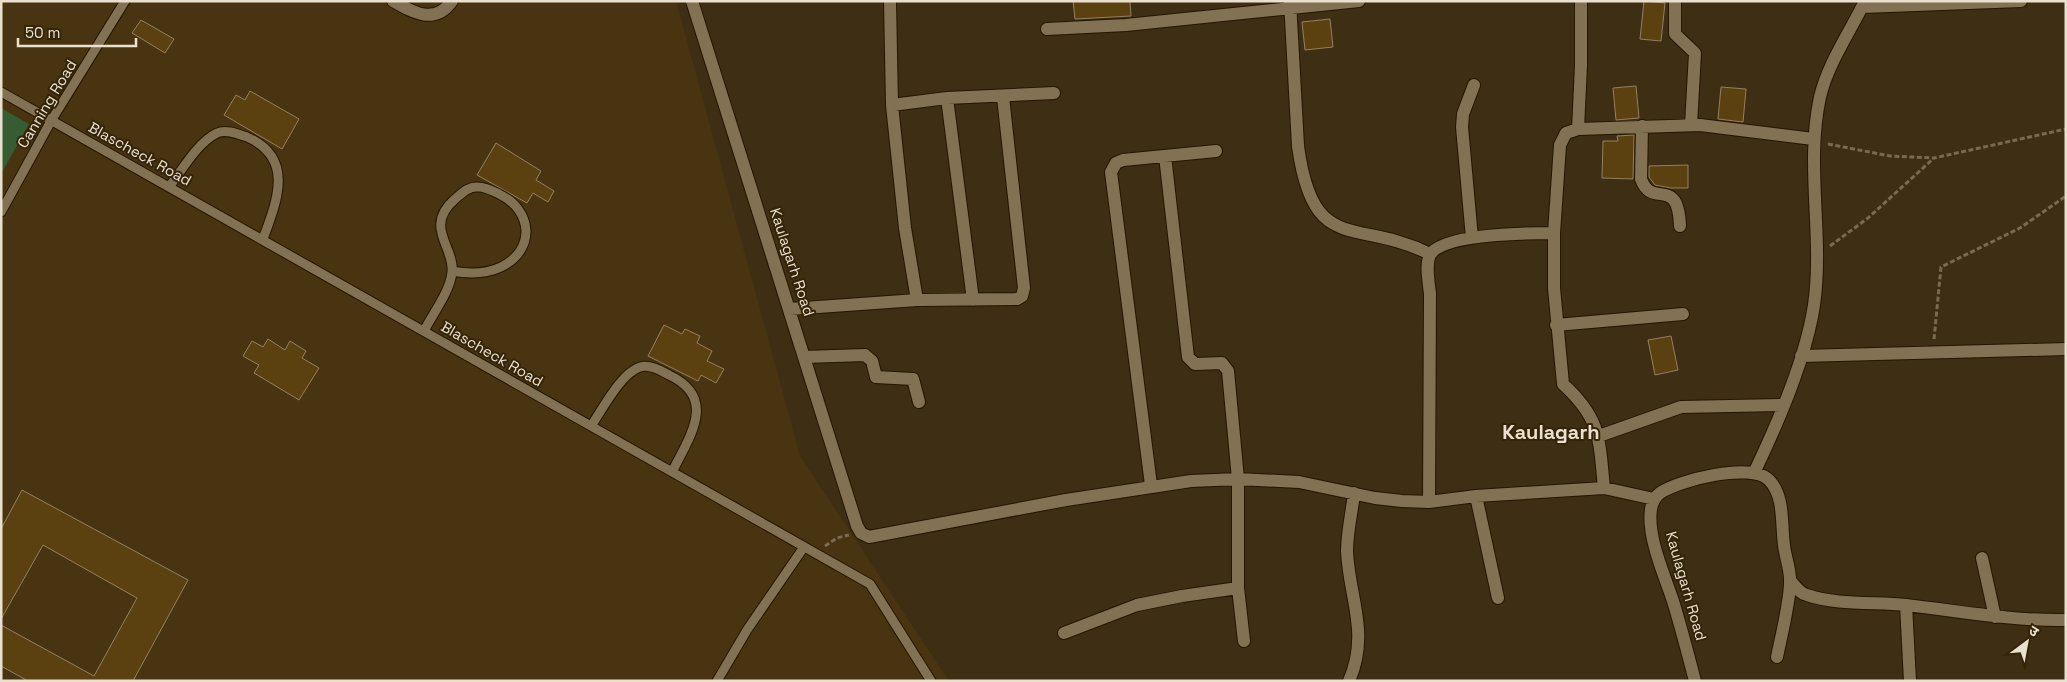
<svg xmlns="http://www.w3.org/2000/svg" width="2067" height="682" font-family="'Space Grotesk','Noto Sans Devanagari',sans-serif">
<rect width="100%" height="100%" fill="#3e2e13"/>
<path fill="#483411" d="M1,1H676L800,456L949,681H1Z"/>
<path fill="#365c31" d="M1,108L29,124L1,174Z"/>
<path fill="#5c4110" stroke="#938062" d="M1073,1H1130L1131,16L1075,19Z
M1644,1L1665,3L1661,41L1640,39Z
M1330,19L1333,47L1305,50L1302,22Z
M141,20L174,39L165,53L132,33Z
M1636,86L1639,118L1616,120L1613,88Z
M1721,87L1746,89L1743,122L1718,119Z
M250,91L299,119L282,149L224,115L236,95L245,100Z
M1634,135L1633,179L1602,178L1603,141H1618L1617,136Z
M496,143L541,171L536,180L554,191L548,202L533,193L527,203L477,175Z
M1688,165V188H1671L1655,185L1649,177V166Z
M664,325L682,334L685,329L700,336L697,343L712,351L707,361L724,369L716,383L701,375L698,381L648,356Z
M1671,336L1678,370L1655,375L1648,340Z
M268,339L285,350L290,341L306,351L302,358L319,368L299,400L254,373L259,365L243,356L252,341L263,347Z
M22,490L188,580L133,681H28L1,666V625L94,676L137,598L43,545L1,619V529Z"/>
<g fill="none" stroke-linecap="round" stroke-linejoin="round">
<g stroke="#251600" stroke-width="11">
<path id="lane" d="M1,92L870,584L931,681
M169,187C183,169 197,143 217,133C226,129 238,134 247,137C295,158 277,201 263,239
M1,212L51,121L125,1
M424,331C433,313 450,292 452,272C455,247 423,227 455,199C462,193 469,186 478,187C486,187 493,191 499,194C533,210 536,250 501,267C486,274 468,274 452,271
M591,426C602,410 621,373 640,367C649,364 660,370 669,375C718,398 690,436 672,472
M717,681L747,630L804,547"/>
</g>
<g stroke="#251600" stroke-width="14">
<path id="street" d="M393,1C414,13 435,25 452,1
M692,1L857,526L861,533L869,537L1066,500L1191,481L1238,479L1299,482L1375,498L1402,501L1429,502L1476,496L1604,488L1654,499
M890,1L892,105L905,228L917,300
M1290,1L1298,146C1313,257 1356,217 1430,254
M1675,1V34L1695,53L1691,125
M1863,7L2021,1
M1047,29L1126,25L1359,1
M947,98L973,300
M892,105L947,98L1054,93
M1642,126L1641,179C1652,210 1678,174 1680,226
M1578,129L1581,65V1
M1165,156L1188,357L1195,364L1222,363L1228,371L1238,479V588L1244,641
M1472,238L1462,127L1463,114L1474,85
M790,309L917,300L1017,299L1022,296L1024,288L1003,97
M1556,325L1683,314
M1801,356L2066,349
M804,357L865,355L872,361L876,377L913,379L919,402
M1599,436L1681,407L1784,405
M1754,473C1778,423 1806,359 1814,305C1824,236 1805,166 1820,97C1828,63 1850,32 1865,1
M1151,485L1111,172L1116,163L1123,160L1216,151
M1604,488C1599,438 1601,419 1563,384L1554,288V233L1560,145L1566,133L1578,129L1700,125L1813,139
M1476,496L1498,598
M1429,502L1430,294C1429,283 1425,265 1430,255C1442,233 1531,233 1554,233
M1982,558L1995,617
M1790,580C1795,586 1799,593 1807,595C1835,605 1876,602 1906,605C1959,611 2012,621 2066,620
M1906,605L1910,681
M1064,633L1137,605L1182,596L1238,588
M1349,681C1370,633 1349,598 1347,551C1347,532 1352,512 1354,493
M1695,681C1688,654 1681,627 1673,601C1664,574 1647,537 1651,509C1652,503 1655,497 1660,493C1679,480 1751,462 1769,480C1785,496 1781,525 1784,545C1785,556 1790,568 1790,579C1791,598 1781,637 1777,657"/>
</g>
<path stroke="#786a53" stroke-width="3" stroke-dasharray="5 2.5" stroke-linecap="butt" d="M1828,144L1890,156L1934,158L2066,129
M1830,246L1868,218L1934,158
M1934,339L1941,267L2020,228L2066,196
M825,546L837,538L849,535"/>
<use href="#lane" stroke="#837154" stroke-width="9"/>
<use href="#street" stroke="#837154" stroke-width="12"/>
</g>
<g text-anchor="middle" stroke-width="4" stroke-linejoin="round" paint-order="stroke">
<g font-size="15" fill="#eae0d0" stroke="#342408">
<text transform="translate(47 104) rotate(-59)" y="5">Canning Road</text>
<text transform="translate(140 154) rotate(29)" y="5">Blascheck Road</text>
<text transform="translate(792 262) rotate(72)" y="5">Kaulagarh Road</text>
<text transform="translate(492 354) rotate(30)" y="5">Blascheck Road</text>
<text transform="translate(1686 586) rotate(74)" y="5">Kaulagarh Road</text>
</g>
<g font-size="20" font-weight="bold" fill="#eae0d0" stroke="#342408">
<text x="1551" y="439">Kaulagarh</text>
</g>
</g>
<rect width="2067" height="682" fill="none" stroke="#eae0d0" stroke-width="5"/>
<g transform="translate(2027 642) rotate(32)" stroke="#342408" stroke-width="4" paint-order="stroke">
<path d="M0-4L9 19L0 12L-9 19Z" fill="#eae0d0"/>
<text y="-8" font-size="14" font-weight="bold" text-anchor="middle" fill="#eae0d0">उ</text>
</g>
<path d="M18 38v8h118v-8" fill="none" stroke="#eae0d0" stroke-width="2.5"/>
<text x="25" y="38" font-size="15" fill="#eae0d0" stroke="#342408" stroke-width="4" paint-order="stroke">50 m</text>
</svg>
